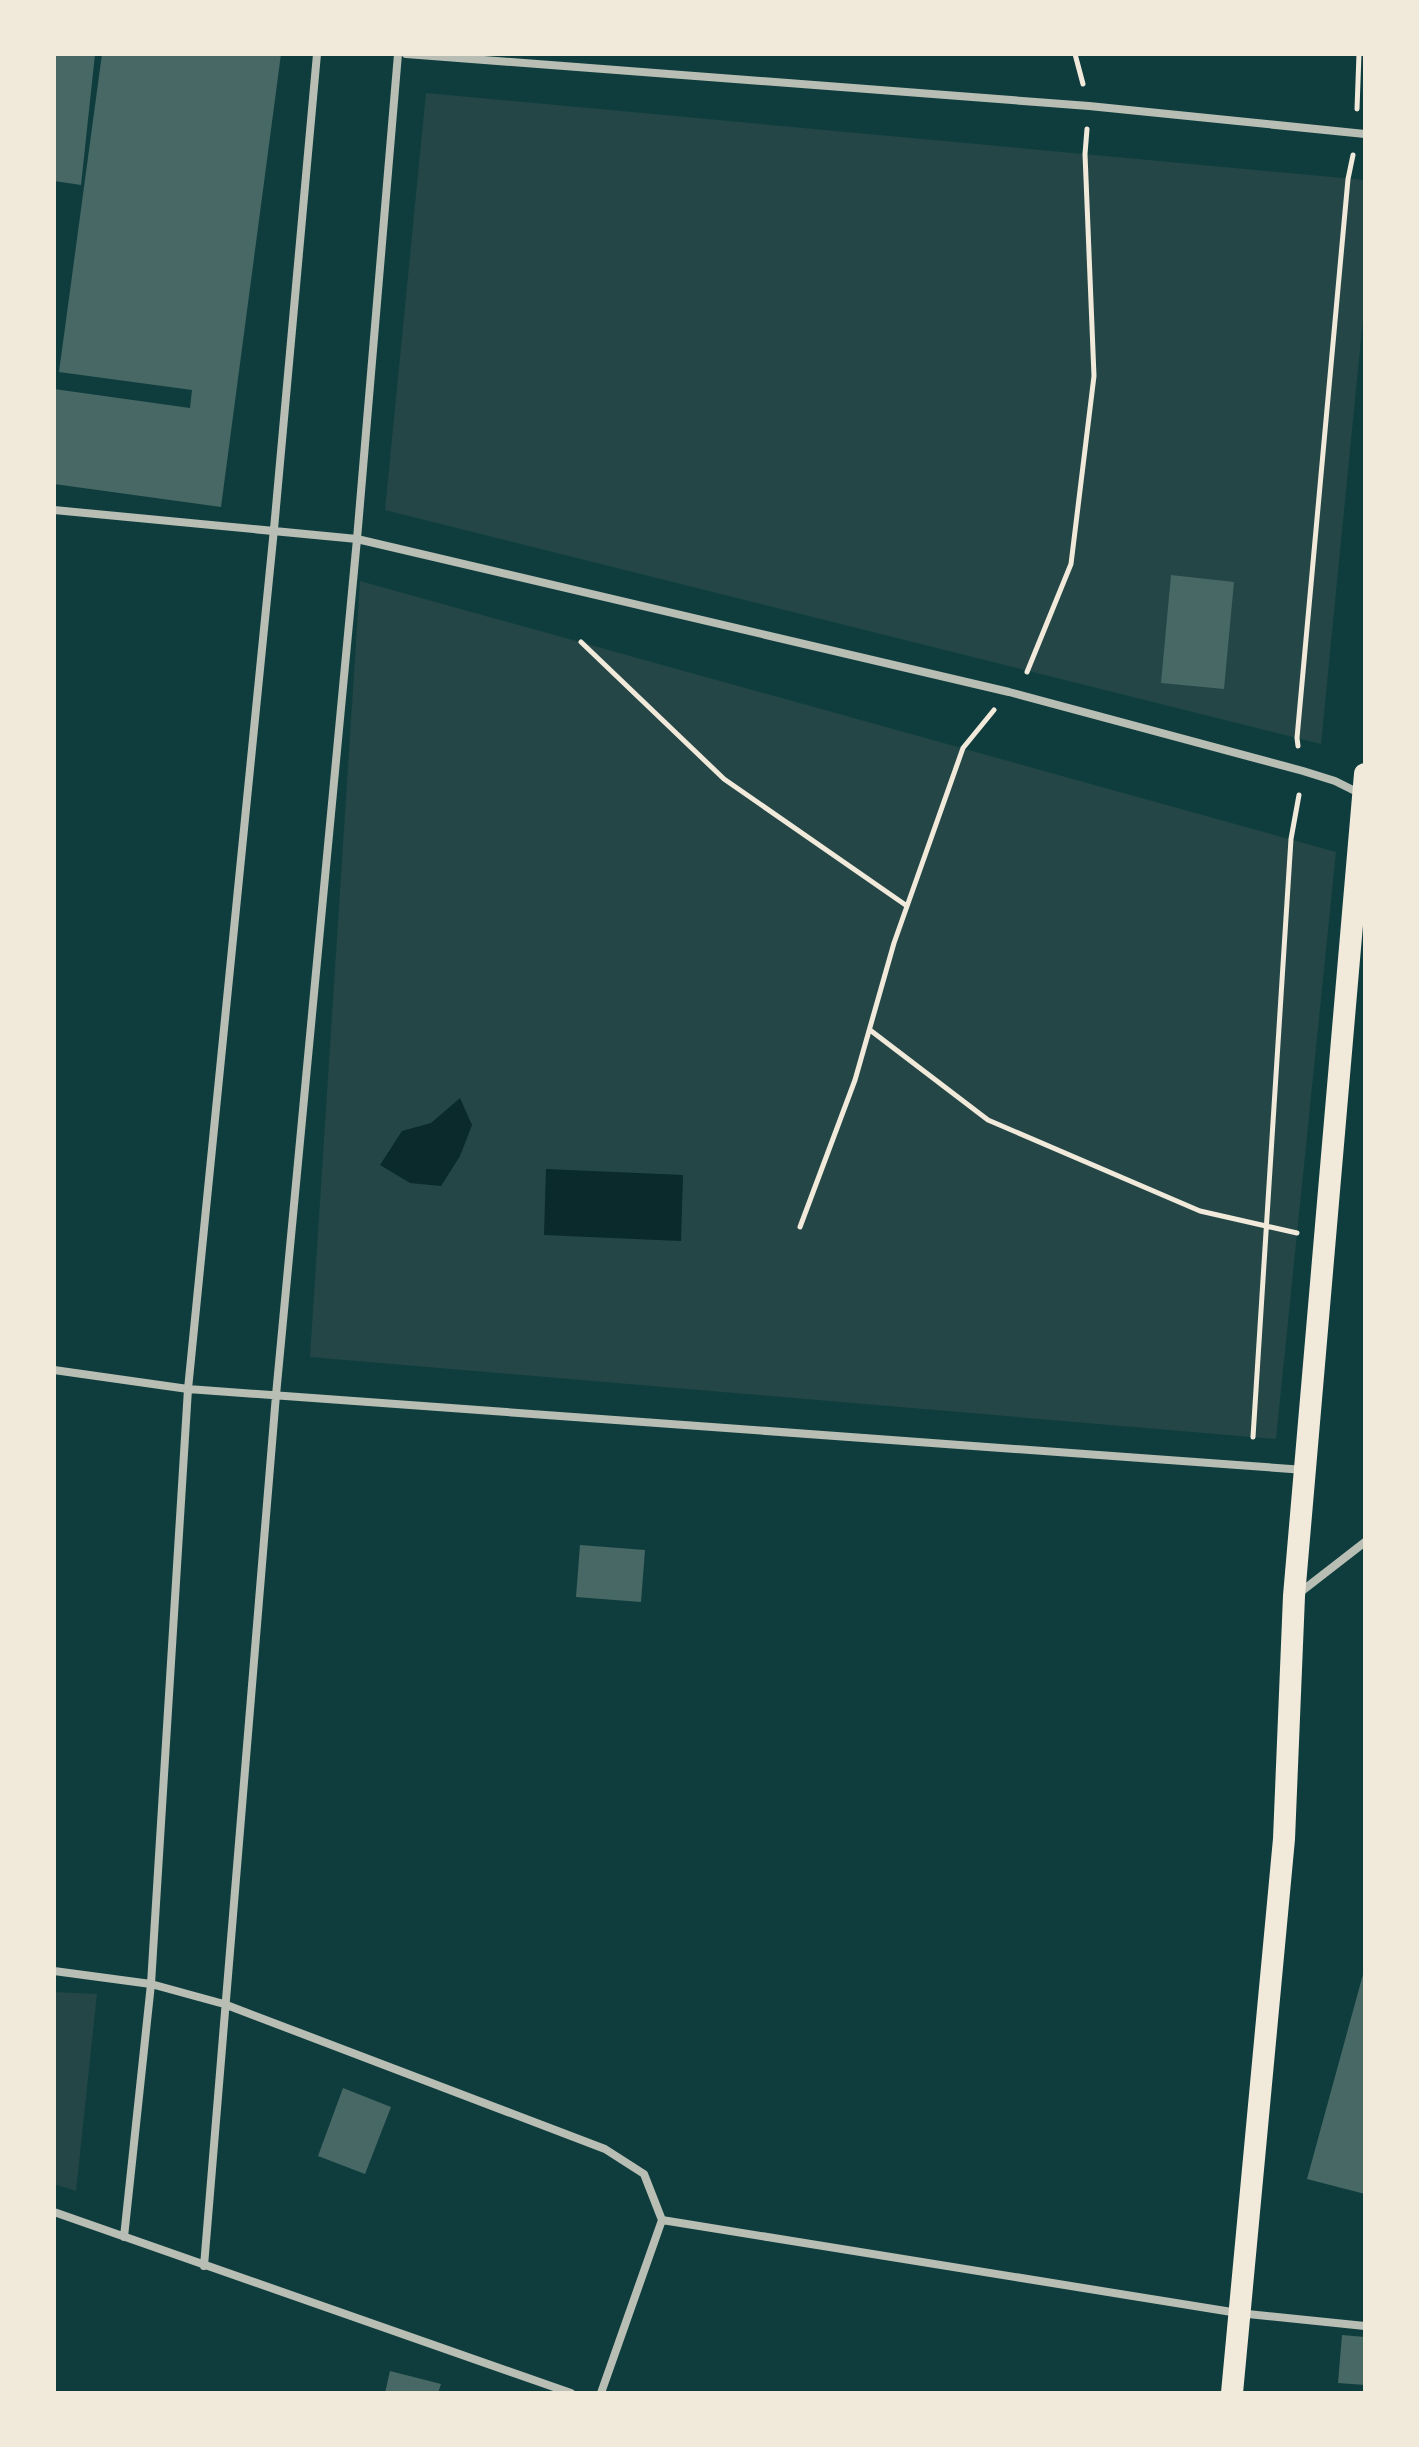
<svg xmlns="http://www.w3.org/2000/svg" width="1419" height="2447" font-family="'Titillium Web',sans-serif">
<rect width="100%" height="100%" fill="#0f3d3e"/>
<path fill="#244646" d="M426,93L1365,180V298L1321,744L385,510Z
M360,581L1336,852L1276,1439L310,1357Z
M54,1992L97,1994L76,2191L54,2184Z"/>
<path fill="#0a2a2b" d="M460,1098L472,1125L460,1156L441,1186L410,1183L380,1165L402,1131L431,1123Z
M546,1169L683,1175L681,1241L544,1235Z"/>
<path fill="#486865" d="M54,54H95L81,185L54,181Z
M102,54H281L221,507L54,484V389L190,408L192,390L59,372Z
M1171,575L1234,582L1224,689L1161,683Z
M580,1545L645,1550L641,1602L576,1597Z
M1365,1967V2194L1307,2179Z
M343,2088L391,2107L365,2174L318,2156Z
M1342,2335L1365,2337V2385L1338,2383Z
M390,2371L441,2384L438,2393H385Z"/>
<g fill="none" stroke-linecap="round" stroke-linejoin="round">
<path stroke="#f1e9da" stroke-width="5" d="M1075,54L1083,84
M1357,109L1359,54
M581,642L724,779L907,906
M1027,672L1071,564L1094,376L1085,154L1087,129
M1298,746L1297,738L1348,179L1353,155
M870,1030L988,1120L1200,1211L1297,1233
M800,1227L855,1080L894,943L963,748L994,710
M1253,1437L1291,839L1299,795"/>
<path stroke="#b8beb3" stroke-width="8" d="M406,54L1089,106L1365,134
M54,510L357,539L1009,692L1303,771L1335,781L1359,793
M54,1370L188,1389L1305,1470
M1298,1594L1365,1542
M54,1971L151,1984L224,2004L605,2149L644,2174L662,2220L1238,2313L1365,2326
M54,2212L571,2393
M124,2237L151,1984L188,1389L274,529L317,54
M204,2266L276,1395L357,539L398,54
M601,2393L662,2220"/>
<path stroke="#f1e9da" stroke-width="22" d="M1232,2393L1284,1839L1294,1596L1365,774"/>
</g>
<rect width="1419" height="2447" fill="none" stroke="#f1e9da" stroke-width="112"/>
</svg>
